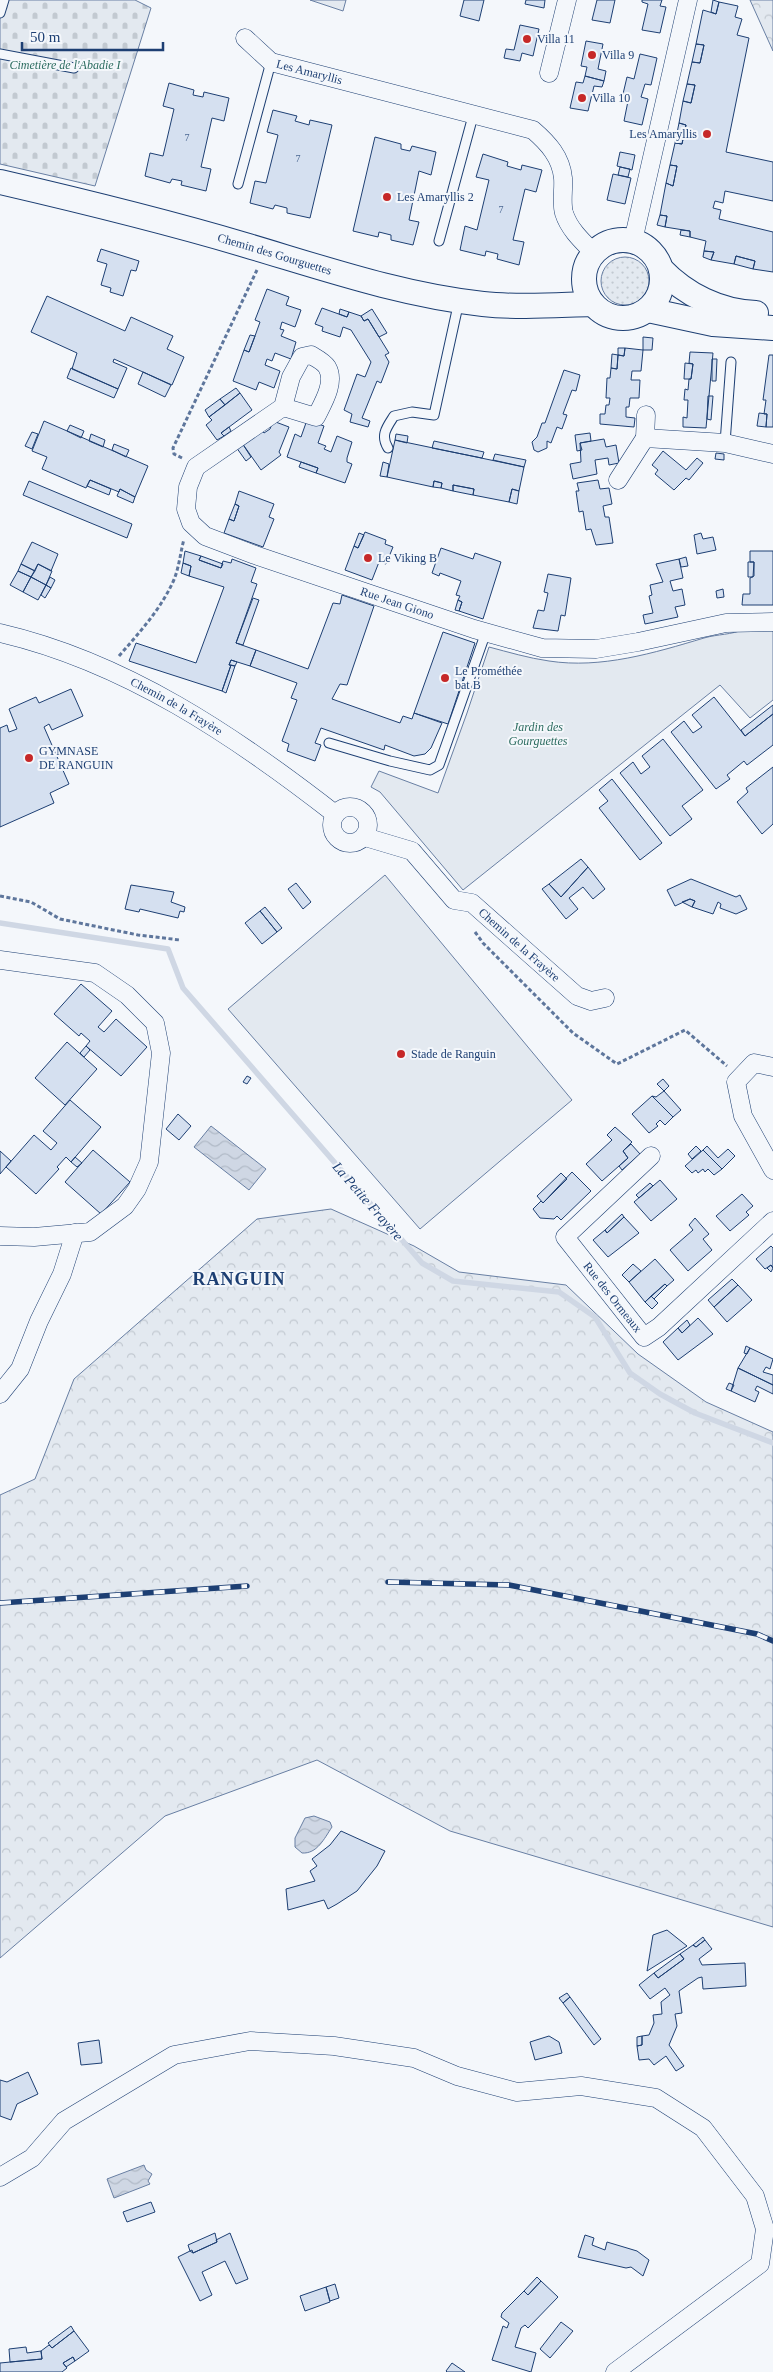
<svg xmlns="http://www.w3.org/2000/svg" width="773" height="2372" font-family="'Times New Roman',serif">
<defs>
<pattern id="grass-dots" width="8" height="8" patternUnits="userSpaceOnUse" patternTransform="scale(1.25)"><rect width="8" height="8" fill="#e3e9f0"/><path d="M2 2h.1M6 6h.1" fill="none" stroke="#c2c9d1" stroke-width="1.8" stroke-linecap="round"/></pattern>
<pattern id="forest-crowns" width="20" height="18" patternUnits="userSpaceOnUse" patternTransform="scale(1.25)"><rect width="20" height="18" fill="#e3e9f0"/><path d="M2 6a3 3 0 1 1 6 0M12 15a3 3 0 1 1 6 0" fill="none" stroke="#c2c9d1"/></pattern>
<pattern id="cemetery-stones" width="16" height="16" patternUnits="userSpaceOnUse" patternTransform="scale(1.25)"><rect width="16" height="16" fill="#e3e9f0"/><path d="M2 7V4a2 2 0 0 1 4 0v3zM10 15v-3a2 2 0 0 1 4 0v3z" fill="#c2c9d1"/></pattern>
<pattern id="water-waves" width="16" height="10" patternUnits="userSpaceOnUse" patternTransform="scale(1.25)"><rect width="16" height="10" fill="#cfd7e4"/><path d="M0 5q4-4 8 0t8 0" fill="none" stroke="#b1bac7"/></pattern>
</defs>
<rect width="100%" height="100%" fill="#f4f7fb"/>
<path fill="url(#grass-dots)" stroke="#687fa3" d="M601 281a24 24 0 1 1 48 0a24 24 0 1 1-48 0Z"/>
<path fill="url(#forest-crowns)" stroke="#687fa3" d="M750,0H773V51Z
M331,1209L414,1246L459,1272L566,1285L638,1354L706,1402L773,1432V1927L450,1831L317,1760L165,1816L0,1958V1495L35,1479L74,1379L257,1219Z"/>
<path fill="url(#cemetery-stones)" stroke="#687fa3" d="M0,0H135L151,8L95,186L0,164Z"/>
<path fill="#e3e9f0" stroke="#687fa3" d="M310,0H346L343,11Z
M745,629H773V700L750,718L720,685L463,890L380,792L371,787L379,771L438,793L467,713L489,647C508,652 528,658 549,661C601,669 654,653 704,638C718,634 731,635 745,629Z
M385,875L572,1100L420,1229L228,1009Z"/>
<path fill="url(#water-waves)" stroke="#687fa3" d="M211,1126L266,1169L249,1190L194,1147Z
M314,1816L330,1822L332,1827C324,1839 317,1854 302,1853L295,1847V1838L305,1818Z
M144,2165L146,2170L152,2174L148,2181L150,2184L114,2198L107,2179Z"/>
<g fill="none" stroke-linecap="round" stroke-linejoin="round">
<path stroke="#cfd7e4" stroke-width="5.5" d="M0,923L168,949L183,988L422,1263L453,1281L559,1292L595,1317L630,1373L660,1394L695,1413L773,1443"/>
</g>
<path fill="#d5e0f0" stroke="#1d3f73" d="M464,0H484L479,21L460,16Z
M526,0H545L544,8L525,4Z
M597,0H615L610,23L592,20Z
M642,0H662L660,6L666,7L660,33L642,30L648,4L642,2Z
M713,0L719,2L716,14L711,12Z
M719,2L738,6L735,17L742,19L737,35L749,38L726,152L773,162V201L725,191L723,203L715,201L713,208L721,210L719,219L773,232V272L753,269L755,261L736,256L734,264L711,260L714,252L704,251L706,241L690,237V231L665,227L667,216L660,215L666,183L673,186L677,166L670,165L675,143L682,144L686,125L679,123L683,101L691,103L695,85L687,84L692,62L700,63L704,45L696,44L703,10L716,14Z
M520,25L539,29L533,56L522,53L520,61L504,58L506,49L514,50Z
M586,41L603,44L598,69L606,71L604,81L585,76L587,67L581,66Z
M696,44L704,45L700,63L692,62Z
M640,54L657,58L651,85L645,84L641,97L648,99L642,125L624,121L629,96L623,94L627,77L634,79Z
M585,76L604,81L602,87L594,86L588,111L570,108L576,82L583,83Z
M169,83L194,90L193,95L203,97L204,92L229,98L224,121L212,118L201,167L211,169L206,191L181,185L182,181L172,179L170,183L145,176L150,153L163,156L174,109L163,106Z
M687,84L695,85L691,103L683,101Z
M273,110L297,116L295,121L309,125L310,120L332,125L310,218L287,213V208L275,205L273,209L250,203L255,181L266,183L278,135L267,132Z
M679,123L686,125L682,144L675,143Z
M375,137L401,144V149L410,151L412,146L436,152L431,175L419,171L409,220L419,222L413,245L391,240V235L379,232L378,237L353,231Z
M620,152L635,155L632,170L617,166Z
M483,154L508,162L507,166L521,170L522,165L542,170L536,192L525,189L513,240L524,242L519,265L497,259L498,254L486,251L485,256L460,250L465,226L477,230L489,180L476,177Z
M670,165L677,166L673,186L666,183Z
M620,167L630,169L628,177L618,175Z
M613,174L631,178L625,204L607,200Z
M660,215L667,216L665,227L657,225Z
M681,230L690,231V237L680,235Z
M101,249L139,261L136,271L131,270L123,296L110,292L111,288L101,285L107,264L97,261Z
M704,251L714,252L711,260L703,257Z
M736,256L755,261L753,269L734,264Z
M267,289L289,297L286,305L301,310L295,327L282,322L280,329L284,330L281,336L296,342L291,359L275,353L272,361L267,359L265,365L280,371L274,388L259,382L256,390L233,381L244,350L249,352L255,336L260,322L255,320Z
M47,296L125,331L131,317L173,336L167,349L184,357L172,385L114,359L113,362L127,368L118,389L72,369L77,353L31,332Z
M322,308L347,317L349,312L361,316L364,321L368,319L389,353L385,355L389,362L381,383L377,381L362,418L370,421L368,427L350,422L352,414L344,410L357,374L365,377L371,362L351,330L343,327L340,337L322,331L323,327L315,324Z
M340,309L349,312L347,317L339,314Z
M372,309L387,333L379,337L368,319L364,321L361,316Z
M250,335L255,336L249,352L244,350Z
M643,337L653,338L652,350H643Z
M618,348H625L624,356L618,355Z
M625,348L643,350L641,371H632L631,380H640L639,398H630L629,407H626V417L635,418L634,427L600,424V414H605L606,405H609L610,398H606L607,378H610L611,368L617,369L618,355L624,356Z
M690,352L713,353L706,428L683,427V417L687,418L688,400H684L685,389L688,390L689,379H691L693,364L689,363Z
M612,354L618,355L617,369L611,368Z
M769,355H773V427H766L767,414H764L766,400H763Z
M712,359H717L716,381H712Z
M685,363L693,364L691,379H684Z
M71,368L118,389L114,398L67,378Z
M564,370L580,375L576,391L572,390L563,414L567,415L562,429L557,427L551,443L547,441V448L538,452L534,450L532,442L537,437L542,423H545Z
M143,372L171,385L165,397L138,384Z
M236,388L240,393L225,405L220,399Z
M240,393L252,410L221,433L224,436L217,440L206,425L212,420L209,417Z
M708,396H713L711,420L707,419Z
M220,399L225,405L209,417L205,410Z
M759,413L767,414L766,427L757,426Z
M307,420L324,426L318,443L326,446L324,449L331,452L337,436L352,442L347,458V462L352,464L345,483L316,473L318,468L287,457L295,434L301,437Z
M44,421L148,466L135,497L120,489L119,492L90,480L86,488L42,469L47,457L32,451Z
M273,421L289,427L279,452L281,455L261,470L242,443L261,429L264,433L270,429Z
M70,425L84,431L81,438L67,431Z
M229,427L231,431L224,436L221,433Z
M32,432L38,434L32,449L25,446Z
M590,433L591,441L580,443L582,450L577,451L575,435Z
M91,434L105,440L103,447L89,441Z
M396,434L408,436L407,443L395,440Z
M604,439L606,447L616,445L619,463L609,465L608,458L595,460L597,474L573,479L570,464L581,462L580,443Z
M395,440L524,467L519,491L512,489L509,502L473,495L474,489L453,485V491L441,488L442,483L434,481L433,487L387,477Z
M434,441L484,452L482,458L432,448Z
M242,443L251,457L246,461L236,447Z
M114,444L129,450L126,457L112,450Z
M663,451L686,470L697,458L703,463L689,480L686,478L674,490L655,474L658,470L652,465Z
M716,453L724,454V460L715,459Z
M495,454L526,460L524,467L493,460Z
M301,462L318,468L316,473L299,467Z
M383,462L389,464L387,477L380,476Z
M90,480L111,489L109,495L87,486Z
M598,480L600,489L609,488L612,504L603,506L605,517H609L613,543L596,545L591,529L586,530L583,511L579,512L576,491H579L577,483Z
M29,481L132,524L127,538L23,495Z
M434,481L442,483L441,488L433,487Z
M453,485L474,489L473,495L453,491Z
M120,489L135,497L133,503L117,496Z
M512,489L519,491L517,504L509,502Z
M239,491L274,504L269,517L274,519L263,547L224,533L229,519L234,521L239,506L235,504Z
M235,504L239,506L234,521L229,519Z
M365,532L386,540L385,544L393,547L386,564L379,562L372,580L345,570L354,546L358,548Z
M359,533L364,535L358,548L354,546Z
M701,533L703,539L713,537L716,550L697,554L694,535Z
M32,542L58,554L51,571L38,564L35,571L21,564Z
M441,548L473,559L475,553L501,562L483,619L459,611L462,602L458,600L460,596L456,595L461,581L440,573L439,576L432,573Z
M185,551L201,556L199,560L221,568L223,561L231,563L232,559L256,568L251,582L257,584L236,643L256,650L250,666L231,660L229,665H231L222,691L129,661L136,643L196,663L224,587L189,576L191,566L183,563Z
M750,551H773V605H742L743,594H750V578L754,576V562H750Z
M201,556L223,564L221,568L199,560Z
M686,557L688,566L681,567L679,559Z
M679,559L683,578L670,581L673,591L682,589L685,605L675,607L678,617L645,624L643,615L653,613L649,596L652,595L650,585L663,582L656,564Z
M748,562H754L753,577H748Z
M183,563L191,566L189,576L181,573Z
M21,564L35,571L31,577L18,571Z
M38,564L52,571L46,585L31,577Z
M18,571L31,577L23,592L10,585Z
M548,574L571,578L565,616L561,615L558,631L533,628L538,610L544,611L548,593L544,592Z
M31,577L46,585L38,600L23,592Z
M50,577L55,580L51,588L46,585Z
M46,585L51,588L45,598L41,595Z
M723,589L724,597L717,598L716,591Z
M342,595L374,606L347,685L340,684L332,699L400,723L403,716L412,719L414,713L442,723L431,748L425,754L414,756L385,745L384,750L321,728L315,743L321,745L315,761L287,751L289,744L282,741L297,700L291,698L297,683L250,666L256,650L308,669L333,603L340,604Z
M253,598L259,600L243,645L236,643Z
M458,600L462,602L459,611L455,610Z
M443,632L475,643L448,724L414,713Z
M231,660L237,662L235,666L229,665Z
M231,665L235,666L226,693L222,691Z
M71,689L83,716L52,730L49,724L44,727L69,784L50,793L54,803L0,827V728L7,725L9,732L17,729L9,709L36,697L39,703Z
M714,697L745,736L773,714V745L747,765L744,761L727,775L730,779L716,789L671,732L684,721L693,733L702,727L692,715Z
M773,705V714L745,736L741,730Z
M663,739L703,790L682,806L692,819L670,836L620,773L633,762L641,774L650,767L642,756Z
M773,767V824L762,834L737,802L748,792L746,788Z
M612,779L662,843L640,860L599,808L608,801L599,790Z
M581,859L588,867L561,897L549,884Z
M588,867L605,889L593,899L583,887L569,898L578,909L566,919L542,889L549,884L561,897Z
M691,879L736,897L740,895L747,909L736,914L720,908L721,904L718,902L713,914L692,907L695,901L690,899L675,906L667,890Z
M296,883L311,902L303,909L288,889Z
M131,885L174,892L171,902L185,907L184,912L180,911L178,918L140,909L139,912L125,909Z
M690,899L695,901L692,907L682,902Z
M265,907L282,928L277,932L260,911Z
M260,911L277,932L262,944L245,923Z
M81,984L112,1011L98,1027L104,1032L116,1019L147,1047L121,1076L86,1046L90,1041L81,1033L79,1036L54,1014Z
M67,1042L97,1069L65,1105L35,1078Z
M86,1046L90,1050L84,1057L80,1053Z
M247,1076L251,1078L247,1084L243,1082Z
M663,1079L669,1086L664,1091L657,1084Z
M664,1091L681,1110L673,1117L652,1096L656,1097Z
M652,1096L673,1117L665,1125L660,1120L656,1124L658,1126L649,1133L632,1114Z
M70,1100L101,1127L71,1162L66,1157L57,1167L59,1169L36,1194L6,1167L34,1135L51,1150L57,1143L43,1131Z
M178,1114L191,1126L179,1140L166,1129Z
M615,1127L632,1142L623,1151L628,1158L602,1181L586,1164L612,1140L607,1135Z
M631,1144L640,1154L622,1170L619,1166L628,1158L623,1151Z
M696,1146L701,1151L692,1159L688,1154Z
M707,1146L718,1158L728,1149L735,1156L722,1169L703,1150Z
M93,1150L130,1182L101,1214L65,1182Z
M703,1150L722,1169L714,1175L708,1169L705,1172L703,1169L698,1173L696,1170L692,1173L685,1166Z
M0,1151L11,1161L0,1174Z
M75,1157L82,1163L77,1167L71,1162Z
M572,1172L591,1191L561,1220L557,1216L554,1219L540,1218L533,1209L541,1201L543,1203Z
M561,1173L567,1179L543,1203L537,1196Z
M660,1180L677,1199L651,1221L634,1202Z
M650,1183L653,1186L639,1198L636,1195Z
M742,1194L753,1206L746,1212L749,1215L730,1231L716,1216Z
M622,1214L624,1217L607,1233L605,1230Z
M624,1217L639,1233L608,1257L593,1240L605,1230L607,1233Z
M695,1218L709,1234L703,1239L712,1250L688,1271L670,1250L693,1230L689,1225Z
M771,1246L773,1248V1268L771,1265L765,1269L756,1259Z
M655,1259L674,1280L667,1286L665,1284L645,1302L629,1282Z
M633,1264L641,1271L629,1282L622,1275Z
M771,1265L773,1268L771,1272L767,1268Z
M732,1279L738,1285L714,1307L708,1300Z
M665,1284L667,1286L654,1299L651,1296Z
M738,1285L752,1300L727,1322L714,1307Z
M651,1296L658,1303L652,1309L645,1302Z
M698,1318L713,1334L678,1360L663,1342L678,1328L682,1333Z
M687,1320L690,1325L682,1333L678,1328Z
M746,1346L750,1348L747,1354L744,1353Z
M750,1348L773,1359L770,1369L766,1367L763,1372L773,1375V1385L738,1368Z
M738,1368L773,1385V1394L757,1386L755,1390L759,1392L755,1402L731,1391Z
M729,1383L734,1385L731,1391L726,1389Z
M341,1831L385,1851L377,1866L357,1891L337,1904L328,1909L324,1900L288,1910L286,1889L315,1881L310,1871L317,1866L312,1859L330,1845Z
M667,1930L687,1946L647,1971L653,1935Z
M703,1937L705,1940L696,1947L693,1945Z
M705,1940L712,1949L699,1959L702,1965L745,1963L746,1986L703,1989L702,1977L698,1978L679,1991L682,2013L675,2014L677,2026L669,2045L684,2066L676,2071L666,2056L654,2065L649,2059L639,2060L637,2046L642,2045V2036L649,2035L654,2023L653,2015L662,2014L661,2002L670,1995L665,1988L650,1999L639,1985L654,1973L658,1978L684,1959L680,1954L693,1945L696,1947Z
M680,1954L684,1959L658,1978L654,1973Z
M567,1993L570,1997L563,2003L559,1998Z
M570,1997L601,2039L594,2045L563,2003Z
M549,2036L559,2042L562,2053L535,2060L530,2042Z
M642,2036V2045L637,2046V2037Z
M99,2040L102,2063L81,2065L78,2043Z
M28,2072L38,2094L17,2104L11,2120L0,2116V2080L7,2082Z
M151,2202L155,2212L127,2222L123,2212Z
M215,2233L217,2242L193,2253L190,2251L188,2245Z
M230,2233L248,2279L236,2284L225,2261L202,2272L212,2295L200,2301L178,2257L192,2250L193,2253L217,2242L216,2240Z
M585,2235L594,2238L592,2245L605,2250L607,2242L637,2251L649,2260L643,2276L631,2267L626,2268L578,2257Z
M537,2277L541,2281L528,2295L524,2291Z
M541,2281L558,2297L528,2328L525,2325L521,2328L515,2347L536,2353L531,2372L492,2360L503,2326L507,2328L509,2323L501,2317L502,2313L524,2291L528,2295Z
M335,2284L339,2298L330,2301L326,2287Z
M326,2287L330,2302L305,2311L300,2296Z
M561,2322L573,2331L550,2358L540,2349Z
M71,2326L74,2331L52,2348L48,2343Z
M74,2331L89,2351L75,2361L73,2357L63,2363L67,2368L62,2372H0V2363L42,2359L41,2351L49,2345L52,2348Z
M26,2347L27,2353L41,2351L42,2359L10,2362L9,2349Z
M73,2357L75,2361L66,2367L63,2363Z
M452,2363L465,2372H447L446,2371Z"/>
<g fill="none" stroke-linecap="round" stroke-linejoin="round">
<g stroke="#1d3f73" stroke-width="11">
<path id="service" d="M0,13L4,0
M0,54L74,68
M238,184L271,62
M439,241L473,116
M725,443L731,362
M388,448C380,435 387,427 394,416L412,412L434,415L459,301
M329,743L390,761L430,770L439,765L486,632"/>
</g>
<g stroke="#1d3f73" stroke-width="19">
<g id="minor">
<path id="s1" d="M245,38L271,62L533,130C548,143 561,157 563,178C564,189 561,202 564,213C569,229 582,241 594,253"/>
<path d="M549,73L567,0"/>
<path d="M633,241L688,0"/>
<path id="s2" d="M283,407L316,417C323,403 336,382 327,367C324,362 316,358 311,355L302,357L291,377L283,407L196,467L188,487L186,509L191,523L205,536L255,555L474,629L542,648L596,649L638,642L726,623L773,622"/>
<path d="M645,438L646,415"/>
<path d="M618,480L645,438L725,443L773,454"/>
<path id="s3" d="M0,633C125,662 235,736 335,814"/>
<circle cx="350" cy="825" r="18"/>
<path id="s4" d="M365,837L412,851L454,900L472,903L577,996L591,1001L605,998"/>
<path d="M0,960L95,973L127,995L155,1023L161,1053L149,1162L137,1189L125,1206L90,1232L34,1237L0,1236"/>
<path d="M773,1067L754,1063L736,1082L743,1116L773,1170"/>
<path id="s5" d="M651,1156L565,1237L644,1337L659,1327L773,1221"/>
<path d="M0,1394L20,1369L39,1321L62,1274L75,1233"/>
<path d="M0,2177L32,2158L64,2121L174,2055L250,2041L334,2046L414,2058L457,2076L517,2092L581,2086L656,2098L703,2128L755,2196L765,2229L760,2264L615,2372"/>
</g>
</g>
<g stroke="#1d3f73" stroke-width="26">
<g id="secondary">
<path id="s6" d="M0,182C82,201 164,221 245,245C323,268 401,295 483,304C519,308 556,305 592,304"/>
<circle cx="623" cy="279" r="39"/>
<path d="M661,269C686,295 720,312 756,313"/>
<path d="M648,310L713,324L773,328"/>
</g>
</g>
<path stroke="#5e769c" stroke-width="3" stroke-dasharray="4 2.5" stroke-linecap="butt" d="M182,458L174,454L173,448L257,270
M119,656C139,633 159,611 172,584C179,570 180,554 184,539
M0,896L31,902L60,919L138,935L180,940
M475,932L483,943L573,1033L617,1064L685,1030L727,1066"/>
<use href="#service" stroke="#f4f7fb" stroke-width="9"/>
<use href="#minor" stroke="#f4f7fb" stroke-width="18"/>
<use href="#secondary" stroke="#f4f7fb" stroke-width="24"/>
<g stroke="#1d3f73" stroke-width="5.5">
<path id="rail" d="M388,1582L509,1585L757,1634L773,1641
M0,1603L247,1586"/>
</g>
<use href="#rail" stroke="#f4f7fb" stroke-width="4" stroke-dasharray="11" stroke-linecap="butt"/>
</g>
<g fill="#c62828" stroke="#f4f7fb" stroke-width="2">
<circle cx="527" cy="39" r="5"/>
<circle cx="592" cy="55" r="5"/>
<circle cx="582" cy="98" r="5"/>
<circle cx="707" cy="134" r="5"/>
<circle cx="387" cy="197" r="5"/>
<circle cx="368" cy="558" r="5"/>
<circle cx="445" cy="678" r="5"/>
<circle cx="29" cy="758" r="5"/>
<circle cx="401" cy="1054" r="5"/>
</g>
<g text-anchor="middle" stroke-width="4" stroke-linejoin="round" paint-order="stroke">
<g font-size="10" fill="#4b6792">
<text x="187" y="141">7</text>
<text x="298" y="162">7</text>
<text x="501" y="213">7</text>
</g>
<g font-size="12" fill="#1d3f73" stroke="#f4f7fb" text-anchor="start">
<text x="537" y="43">Villa 11</text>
<text x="602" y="59">Villa 9</text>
<text x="592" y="102">Villa 10</text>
<text x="697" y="138" text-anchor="end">Les Amaryllis</text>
<text x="397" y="201">Les Amaryllis 2</text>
<text x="378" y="562">Le Viking B</text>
<text x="455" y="675">Le Prométhée<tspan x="455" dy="14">bat B</tspan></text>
<text x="39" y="755">GYMNASE<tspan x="39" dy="14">DE RANGUIN</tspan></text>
<text x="411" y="1058">Stade de Ranguin</text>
</g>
<g font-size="12" font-style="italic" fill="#2c6c60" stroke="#f4f7fb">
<text x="65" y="69">Cimetière de l'Abadie I</text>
<text x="538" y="731">Jardin des<tspan x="538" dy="14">Gourguettes</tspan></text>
</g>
<g font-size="12" fill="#1d3f73" stroke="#f4f7fb">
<text dy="4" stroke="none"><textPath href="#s1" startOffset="75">Les Amaryllis</textPath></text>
<text dy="4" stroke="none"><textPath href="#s6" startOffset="284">Chemin des Gourguettes</textPath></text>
<text dy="4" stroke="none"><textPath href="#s2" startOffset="558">Rue Jean Giono</textPath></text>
<text dy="4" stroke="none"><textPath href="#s3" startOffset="192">Chemin de la Frayère</textPath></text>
<text dy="4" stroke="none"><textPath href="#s4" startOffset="195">Chemin de la Frayère</textPath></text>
<text dy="4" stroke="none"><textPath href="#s5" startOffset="195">Rue des Ormeaux</textPath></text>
</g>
<g font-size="14" font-style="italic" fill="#1d3f73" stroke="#f4f7fb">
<text transform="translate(368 1201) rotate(49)" y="5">La Petite Frayère</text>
</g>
<g font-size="18" font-weight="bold" letter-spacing="1" fill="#1d3f73" stroke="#f4f7fb">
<text x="239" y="1285">RANGUIN</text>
</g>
</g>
<path d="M22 42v8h141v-8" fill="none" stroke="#1d3f73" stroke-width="2.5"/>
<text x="30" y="42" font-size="15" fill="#1d3f73" stroke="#f4f7fb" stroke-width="4" paint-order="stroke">50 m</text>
</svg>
